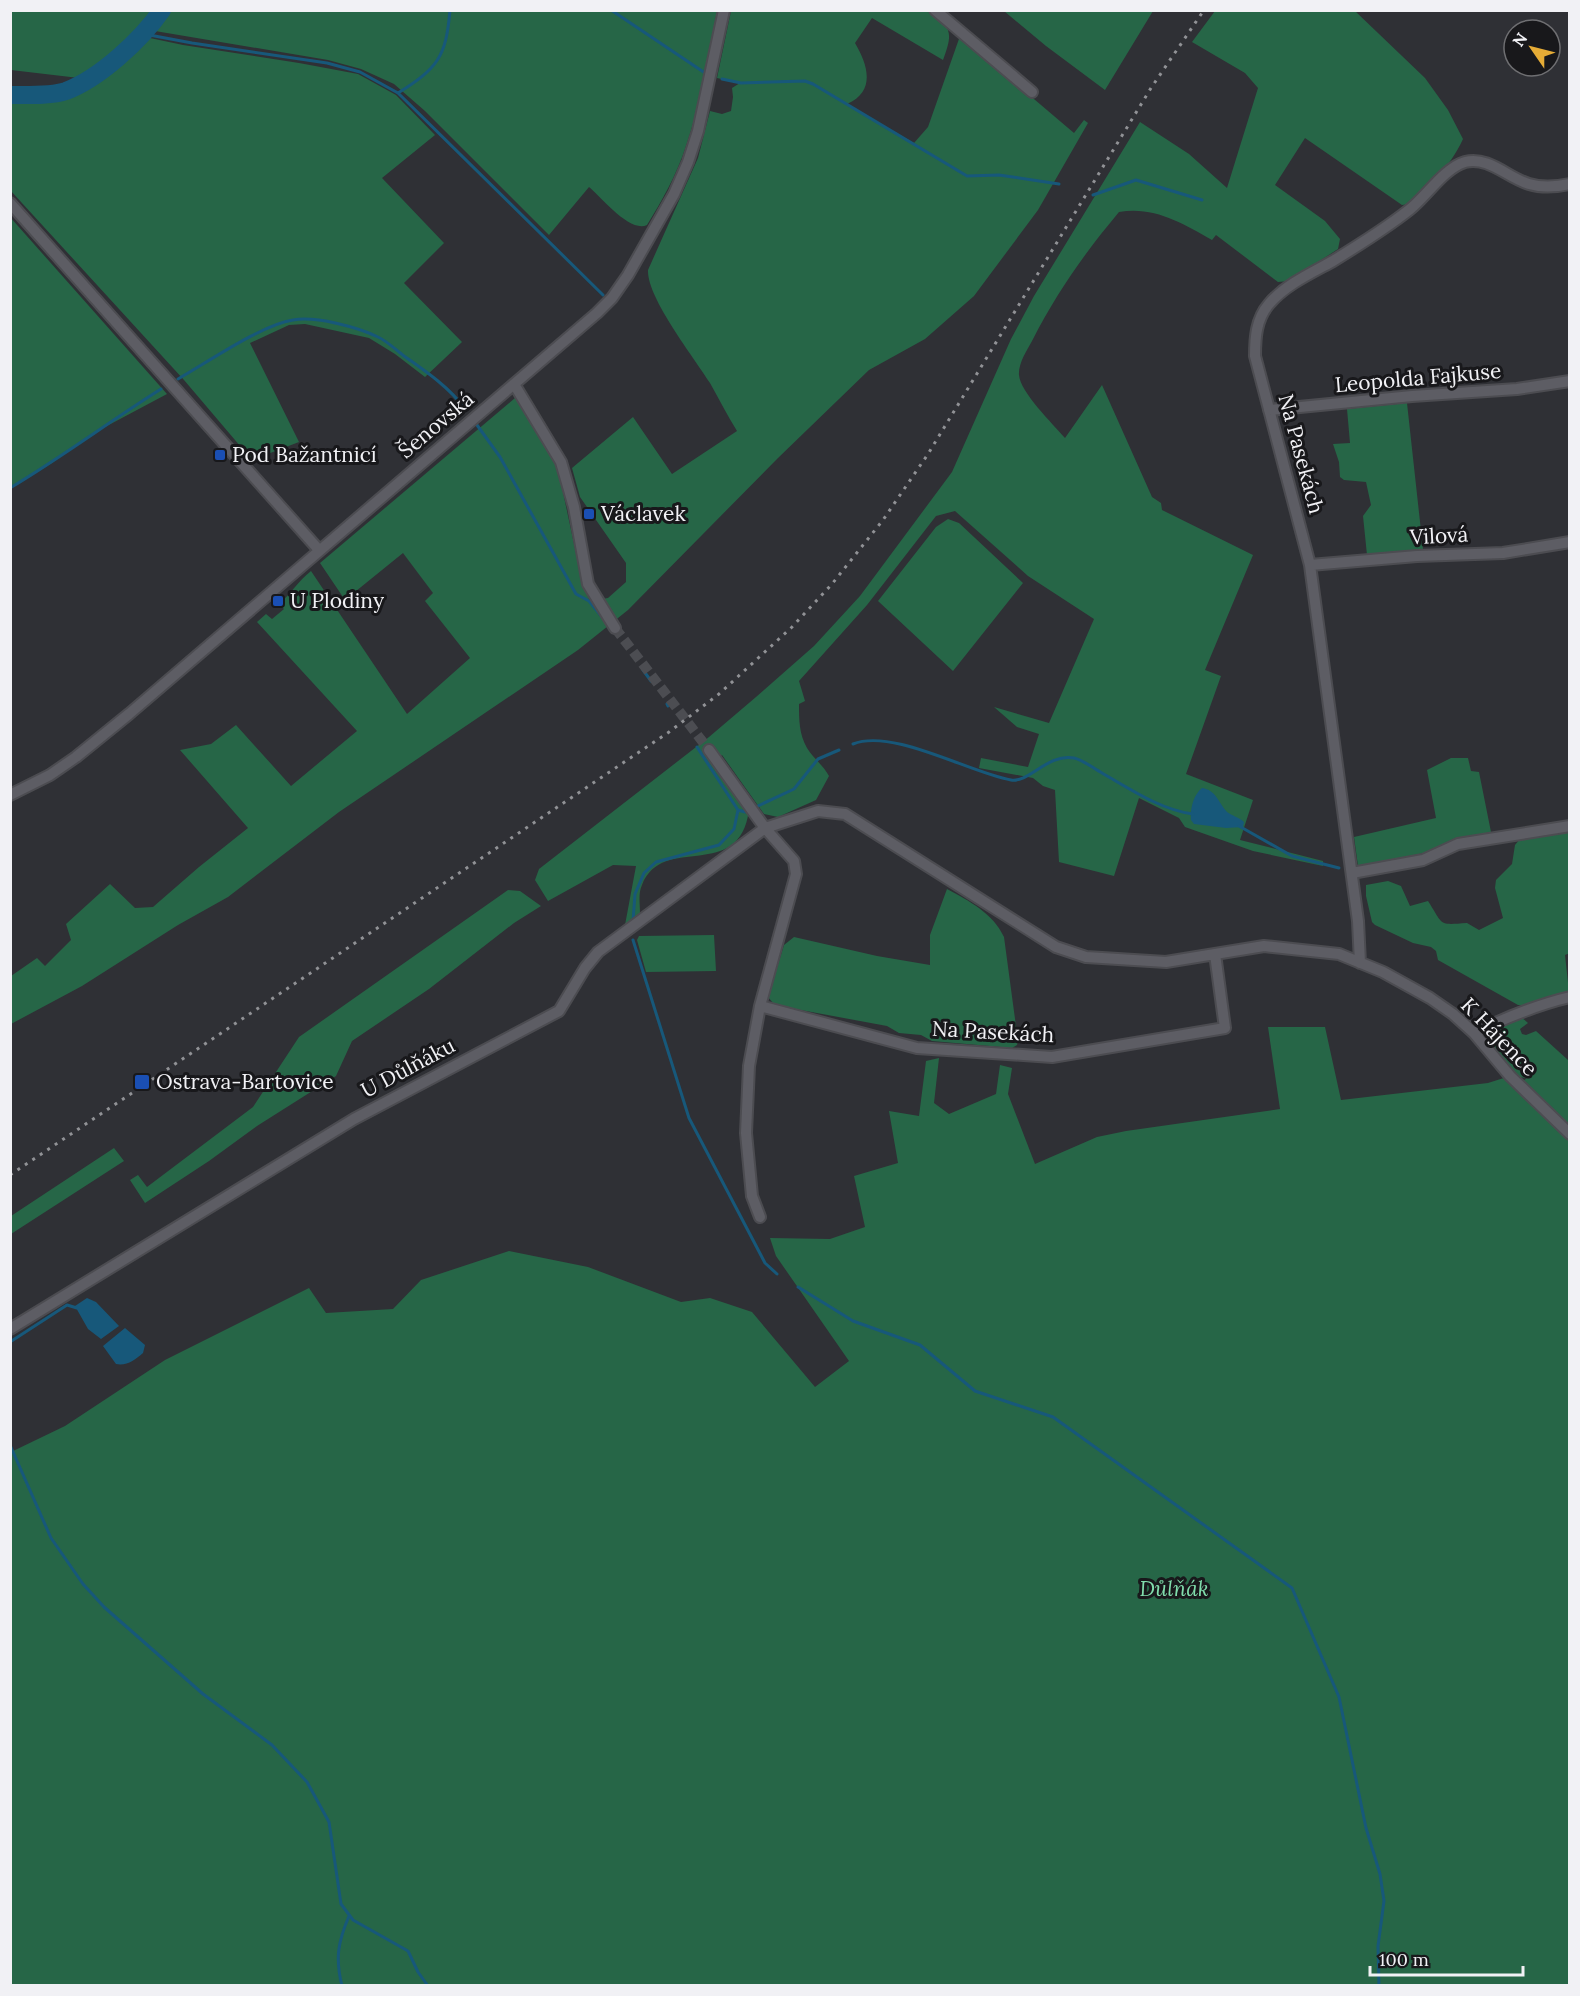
<svg xmlns="http://www.w3.org/2000/svg" width="1580" height="1996" font-family="Lora,serif">
<rect width="100%" height="100%" fill="#2f3035"/>
<path fill="#266647" d="M11,10H154V11L109,57L79,78L11,70Z
M170,11V10L717,11C708,56 701,103 686,146C677,174 662,201 647,225C630,233 602,198 589,187L549,235L425,111L394,84L361,69L328,60L155,31Z
M731,11H930C952,28 953,33 943,60L872,18L855,43C868,65 876,91 847,104L914,143L928,127L960,36L1074,133L1084,120L1088,123L1038,210L974,296L925,339L869,370L778,458L628,610L578,650L339,812L228,897L178,925L82,986L11,1024V976L37,958L45,966L71,940L66,924L110,884L135,908L153,907L199,867L248,828L180,750L211,744L236,725L291,786L357,731L257,622L266,614L272,619L284,609L279,604C291,594 298,581 311,571L407,714L470,658L425,601L433,593L403,553L345,600L320,563L515,398L557,464L583,586L590,601L608,598L626,582V563L580,497L572,468L633,417L672,474L737,431C727,415 719,399 710,383C694,357 647,298 648,270L698,158L710,111L722,114L731,111L733,97L732,88L740,83L717,78Z
M1004,11H1153L1105,90L1046,46Z
M1215,11H1355L1425,78L1448,110L1463,139C1449,169 1432,182 1409,204L1402,205L1305,138L1275,185L1325,221L1340,239L1338,249L1289,281L1278,282L1216,235L1212,240C1182,223 1154,206 1119,212C1084,254 1057,292 1032,341C1027,350 1018,364 1019,375C1020,392 1053,424 1065,438L1102,385L1152,497L1161,503L1162,510L1253,555L1205,670L1221,676L1186,774L1253,800L1240,840L1323,861V866L1253,851L1185,827L1179,818L1139,798L1114,876L1059,862L1055,790L1043,786L1033,778L979,768L981,758L1028,767L1039,734L1017,727L994,707L1049,723L1094,619L1028,576L955,511L936,516L867,605L799,681L805,701L799,704C799,720 799,734 807,748C813,758 823,765 829,776L816,800L778,817L764,814L722,755L712,763L749,810C739,884 663,832 642,885C638,893 640,904 640,913L625,925L636,866L613,865L548,901L535,880L539,869L709,737L756,697L814,646L860,596L952,472L1011,339L1034,296L1140,122L1189,154L1227,188L1258,88L1245,73L1192,42Z
M150,38L183,45L299,63L358,74L396,95L435,135L382,178L444,243L404,283L462,342L425,377L395,354L369,338L305,324L289,325L250,343L299,442L252,460L184,380L11,191V99C31,101 52,103 72,97C94,91 135,56 150,38Z
M10,217L167,394L90,435L52,463L11,488Z
M1407,403L1423,549L1367,555L1363,516L1371,505L1366,482L1344,480L1340,477L1339,462L1333,444L1350,443L1347,409Z
M948,519L959,523L1023,583L953,671L878,601L936,527Z
M1451,758H1468L1471,771L1479,772L1491,832L1460,838L1424,853L1358,866L1354,837L1436,818L1427,770Z
M1569,831L1570,953L1565,955L1569,992L1526,1005H1518L1438,960L1436,951L1431,947L1413,943L1375,925L1372,922L1366,896V885L1388,881L1401,886L1410,906L1428,901C1444,926 1438,925 1467,923L1479,930L1503,918L1495,888L1496,880L1512,864L1515,845L1520,839Z
M947,889C969,901 993,913 1004,937L1018,1041L1017,1045L1012,1048L932,1041L921,1035L899,1033L887,1026L779,1006L773,1003L768,997L784,945L794,937L877,956L930,965V935Z
M508,890L520,891L541,906L514,923L429,989L352,1041L336,1076L257,1126L209,1161L145,1203L130,1180L138,1175L147,1187L253,1107L299,1037Z
M714,935L716,971L646,972L637,940L639,936Z
M1520,1016L1528,1023L1520,1029L1522,1034L1526,1035L1536,1031L1568,1060L1569,1129L1523,1081L1527,1078L1519,1077L1514,1073L1486,1036L1487,1032Z
M1268,1027H1325L1341,1100L1488,1083L1510,1076L1569,1134V1985L11,1986V1452L65,1426L165,1360L309,1288L326,1313L393,1309L421,1280L509,1251L588,1267L681,1302L710,1298L752,1312L815,1387L849,1361L776,1256L770,1238L830,1239L865,1227L854,1176L898,1163L889,1111L919,1116L926,1061L939,1058L934,1103L949,1114L996,1094L1000,1065L1012,1068L1008,1094L1035,1164L1097,1137L1126,1131L1280,1109Z
M114,1148L124,1161L11,1234V1216Z"/>
<path fill="#17587a" d="M1202,788C1216,790 1218,802 1227,812C1232,816 1239,817 1244,822L1243,827L1226,828L1194,824L1191,820C1190,810 1193,795 1202,788Z
M87,1298L96,1302L119,1326L101,1339L88,1329L75,1306Z
M125,1328L145,1345L143,1353C135,1360 127,1366 116,1364L103,1346Z"/>
<g fill="none" stroke-linecap="round" stroke-linejoin="round">
<path stroke="#17587a" stroke-width="3" d="M611,10L708,75
M132,46L144,34L192,43L327,63L360,72L398,93C438,68 446,57 450,10
M722,79L741,83L805,81L813,84L967,176L999,175L1059,184
M398,93L603,295
M1093,195L1136,180L1202,200
M178,379C208,362 261,325 293,320C316,316 357,327 378,337C387,341 396,350 404,356C427,372 450,388 466,410
M477,425L500,457L576,594L589,601L602,617
M10,488C62,457 110,421 161,389
M643,670L651,681
M667,704L668,706
M853,744C893,728 970,773 1011,780C1029,783 1048,753 1074,758C1083,760 1093,768 1102,773C1130,789 1161,810 1193,814
M738,810L745,812L794,789L818,759L839,750
M1239,826L1292,856L1339,868
M633,921L635,894L644,873L656,862L719,845L734,829L738,810L697,747
M633,940L689,1118L765,1263L777,1274
M798,1287L853,1321L920,1345L975,1391L1053,1417L1292,1588L1339,1697L1366,1828L1380,1874L1384,1901L1378,1946L1379,1986
M10,1342L67,1305L77,1308
M10,1445L51,1538L83,1584L104,1607L203,1694L272,1745L307,1782L329,1822L341,1904L353,1920L408,1951L418,1972L428,1986
M342,1986C335,1958 338,1942 349,1916"/>
<path stroke="#17587a" stroke-width="18" d="M10,95C26,95 52,96 66,91C100,78 141,40 162,10"/>
<path stroke="#4c4d52" stroke-width="10" stroke-dasharray="10 5" stroke-linecap="butt" d="M615,628L709,750"/>
<g stroke="#4c4c51" stroke-width="14">
<path id="minor" d="M935,10L1032,92
M10,203L319,550
M514,384L561,462L574,507L588,584L615,628
M1269,410L1412,396L1517,389L1570,381
M1310,565L1417,556L1503,553L1570,542
M709,750L765,828L794,861L796,874L760,1006L749,1066L746,1133L752,1196L760,1217
M10,795L50,775L76,757L129,714L597,313L612,298L628,275L674,194L688,162L698,131L724,10
M1352,873L1423,860L1458,844L1570,826
M1360,963L1358,921L1310,565L1255,356C1255,338 1256,319 1269,304C1285,285 1311,273 1333,261C1359,245 1385,229 1409,210C1426,197 1444,168 1465,162C1489,156 1508,178 1529,184C1542,188 1556,187 1570,184
M760,1006L917,1048L1052,1057L1225,1028L1215,954
M1474,1033C1505,1018 1536,1005 1570,997
M10,1329L354,1119L559,1011L585,968L598,952L765,828L818,811L845,814L1056,947L1086,957L1166,962L1264,946L1339,954L1383,972L1430,998L1453,1014L1474,1033L1510,1076L1570,1134"/>
</g>
<use href="#minor" stroke="#5d5d64" stroke-width="10"/>
<path stroke="#919296" stroke-width="3" stroke-dasharray="3 6" stroke-linecap="butt" d="M10,1175L669,732L719,694L792,627L832,584L883,520L928,454L1151,88L1204,10"/>
</g>
<g fill="#1a4fb4" stroke="#18181b" stroke-width="2">
<rect x="214" y="449" width="12" height="12" rx="3"/>
<rect x="583" y="508" width="12" height="12" rx="3"/>
<rect x="272" y="595" width="12" height="12" rx="3"/>
<rect x="134" y="1074" width="16" height="16" rx="3"/>
</g>
<g text-anchor="middle" stroke-width="6" stroke-linejoin="round" paint-order="stroke">
<g font-size="21" fill="#f1f1f5" stroke="#18181b">
<text transform="translate(1418 378) rotate(-5)" y="7">Leopolda Fajkuse</text>
<text transform="translate(436 425) rotate(-40)" y="7">Šenovská</text>
<text transform="translate(1301 454) rotate(75)" y="7">Na Pasekách</text>
<text transform="translate(1439 536) rotate(-3)" y="7">Vilová</text>
<text transform="translate(993 1032) rotate(3)" y="7">Na Pasekách</text>
<text transform="translate(1499 1037) rotate(46)" y="7">K Hájence</text>
<text transform="translate(408 1068) rotate(-28)" y="7">U Důlňáku</text>
</g>
<g font-size="21" fill="#f1f1f5" stroke="#18181b" text-anchor="start">
<text x="232" y="462">Pod Bažantnicí</text>
<text x="601" y="521">Václavek</text>
<text x="290" y="608">U Plodiny</text>
<text x="156" y="1089">Ostrava-Bartovice</text>
</g>
<g font-size="21" font-style="italic" fill="#80ddac" stroke="#18181b">
<text x="1174" y="1596">Důlňák</text>
</g>
</g>
<rect width="1580" height="1996" fill="none" stroke="#f1f1f5" stroke-width="24"/>
<g transform="translate(1532 48) rotate(305)"><circle r="28" fill="#18181b" stroke="#6f6f72" stroke-width="1.5"/>
<path d="M0-4.5L10 22L0 15L-10 22Z" fill="#e6ac36"/>
<text y="-9" font-size="16" font-weight="bold" text-anchor="middle" fill="#f1f1f5">N</text>
</g>
<path d="M1370 1966v9h153v-9" fill="none" stroke="#f1f1f5" stroke-width="3"/>
<text x="1379" y="1966" font-size="18" fill="#f1f1f5" stroke="#18181b" stroke-width="4.5" paint-order="stroke">100 m</text>
</svg>
